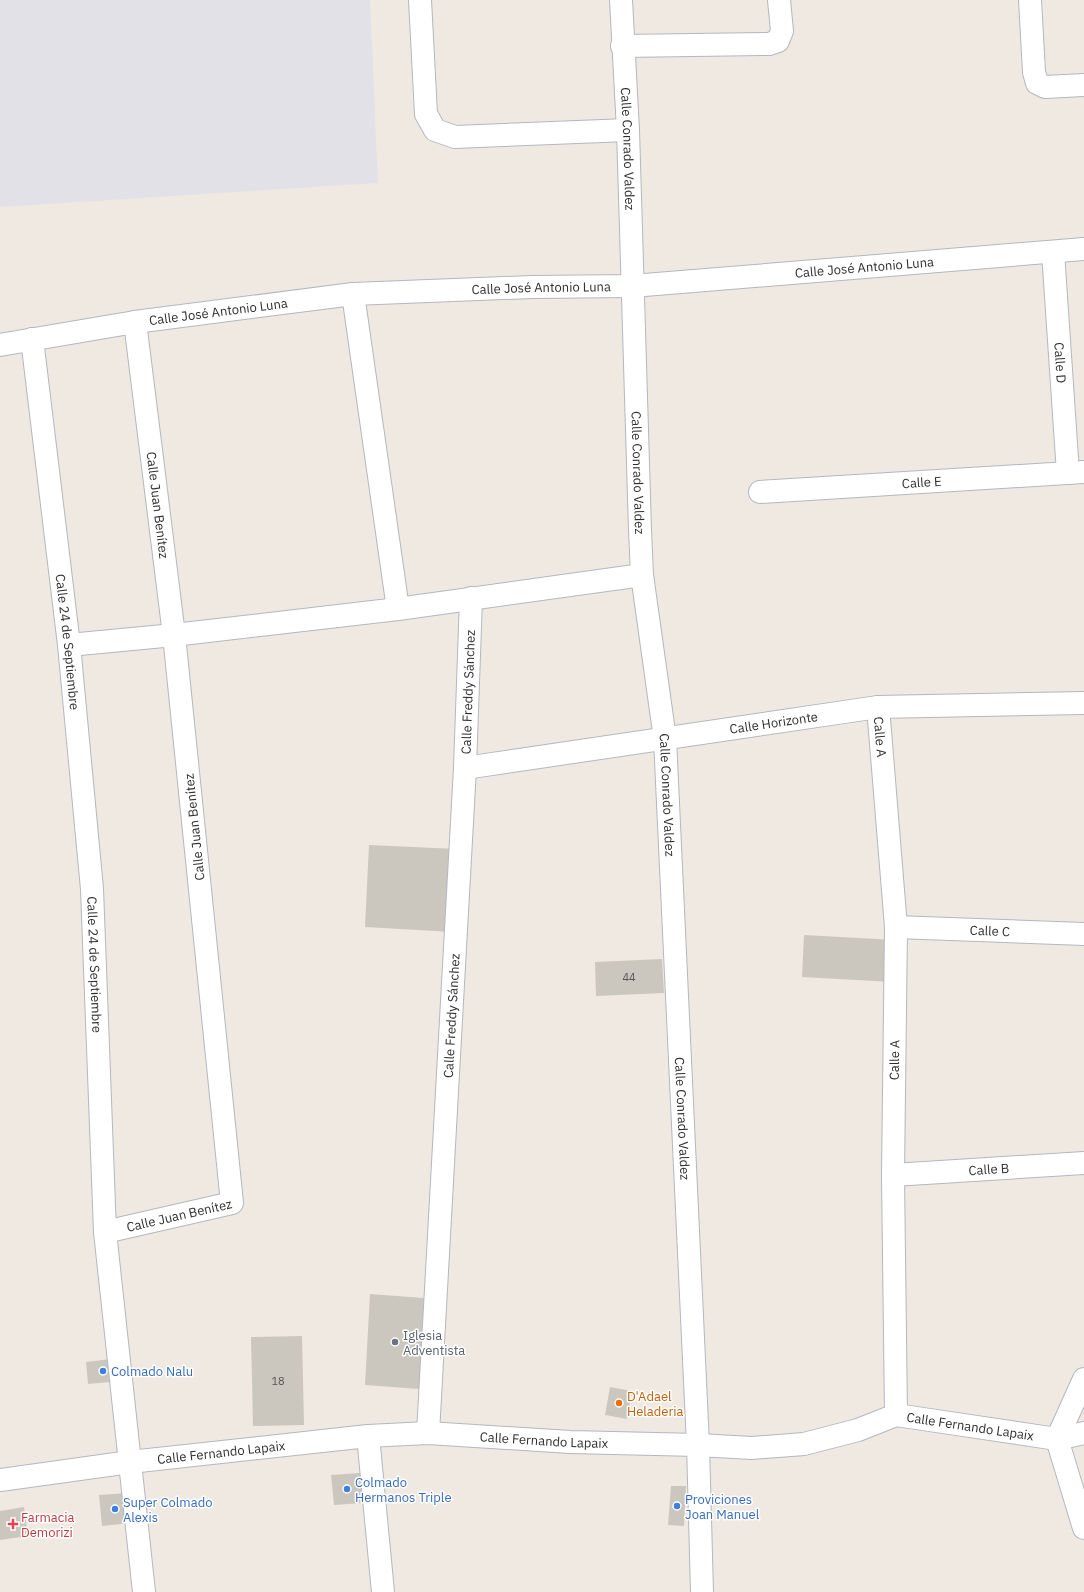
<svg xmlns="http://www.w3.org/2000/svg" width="1084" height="1592" font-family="'IBM Plex Sans',sans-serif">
<rect width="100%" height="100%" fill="#efe9e1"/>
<path fill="#e3e1e8" d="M0,0H370L378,183L0,207Z"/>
<path fill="#cbc7bf" d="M369,845L457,849L452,932L365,927Z
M804,935L895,940L893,982L802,977Z
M662,959L664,993L596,996L595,962Z
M370,1294L424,1298L419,1389L365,1385Z
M302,1336L304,1425L253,1426L251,1337Z
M119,1358L121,1381L88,1384L86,1362Z
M610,1387L632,1391L627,1419L605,1415Z
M360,1473L362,1503L334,1505L331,1475Z
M671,1486H686L684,1526L668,1525Z
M128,1493L130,1523L102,1526L99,1495Z
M24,1507L28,1536L0,1540V1511Z"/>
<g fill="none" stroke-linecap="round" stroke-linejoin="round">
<g stroke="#b4b7c1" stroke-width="24">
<g id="street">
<path d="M420,0L426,114L435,130L455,137L628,130"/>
<path id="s1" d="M621,0L628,130L640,530L642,575L665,739L698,1445L702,1592"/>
<path d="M1030,0L1034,72L1037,83L1045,87L1084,85"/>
<path d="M622,46L769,44L778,41L782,31L779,0"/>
<path id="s2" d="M1053,252L1068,473"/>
<path d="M353,294L398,609"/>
<path id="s3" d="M32,339L69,645L92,889L105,1232L144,1592"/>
<path id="s4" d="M0,345L135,322L353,294L532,287L632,286L1084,249"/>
<path id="s5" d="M760,492L1084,472"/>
<path d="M69,645L174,635L398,609L642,575"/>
<path id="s6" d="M878,707L896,927L893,1175L896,1415"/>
<path id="s7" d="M465,768L878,707L1084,703"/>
<path id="s8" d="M896,927L1084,934"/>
<path id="s9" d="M893,1175L1084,1163"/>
<path id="s10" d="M105,1232L232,1203L174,635L135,322"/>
<path d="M1084,1379L1057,1439L1084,1528"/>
<path id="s11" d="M428,1433L465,768L471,598"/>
<path d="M368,1436L383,1592"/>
<path id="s12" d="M0,1480L130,1462L368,1436L428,1433L570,1442L698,1445L752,1448L804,1444L858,1430L896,1415L1057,1439L1084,1433"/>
</g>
</g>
<use href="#street" stroke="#fff" stroke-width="22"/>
</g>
<circle fill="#6b7280" stroke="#fff" stroke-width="1.5" cx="395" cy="1342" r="4"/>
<g fill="#3f7fe0" stroke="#fff" stroke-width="1.5">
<circle cx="103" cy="1371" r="4"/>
<circle cx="347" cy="1489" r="4"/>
<circle cx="677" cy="1506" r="4"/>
<circle cx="115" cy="1509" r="4"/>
</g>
<circle fill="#e8710a" stroke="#fff" stroke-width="1.5" cx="619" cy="1403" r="4"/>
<path fill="#e0444e" stroke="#fff" stroke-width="1.5" d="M11 1518h4v4h4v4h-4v4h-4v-4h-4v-4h4z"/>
<g text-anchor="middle" stroke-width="3" stroke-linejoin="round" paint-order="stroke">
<g font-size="11" fill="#555452">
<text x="629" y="981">44</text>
<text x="278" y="1385">18</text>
</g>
<g font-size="13" fill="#2e2e2e" stroke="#fff">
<text dy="5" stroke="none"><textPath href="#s1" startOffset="149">Calle Conrado Valdez</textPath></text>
<text dy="5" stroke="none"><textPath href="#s4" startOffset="869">Calle José Antonio Luna</textPath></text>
<text dy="5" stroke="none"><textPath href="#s4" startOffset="545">Calle José Antonio Luna</textPath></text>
<text dy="5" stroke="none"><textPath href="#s4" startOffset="221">Calle José Antonio Luna</textPath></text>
<text dy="5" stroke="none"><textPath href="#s2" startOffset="111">Calle D</textPath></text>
<text dy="5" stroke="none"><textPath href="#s1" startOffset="473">Calle Conrado Valdez</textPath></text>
<text dy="5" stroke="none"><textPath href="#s5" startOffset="162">Calle E</textPath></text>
<text transform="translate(158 505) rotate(83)" y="5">Calle Juan Benítez</text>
<text dy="5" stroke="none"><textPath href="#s3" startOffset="305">Calle 24 de Septiembre</textPath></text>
<text dy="5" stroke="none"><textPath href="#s11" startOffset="742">Calle Freddy Sánchez</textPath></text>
<text dy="5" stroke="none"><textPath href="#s7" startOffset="312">Calle Horizonte</textPath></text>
<text dy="5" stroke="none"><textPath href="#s6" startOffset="30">Calle A</textPath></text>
<text dy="5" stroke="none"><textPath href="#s1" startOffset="797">Calle Conrado Valdez</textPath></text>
<text transform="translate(194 827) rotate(-96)" y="5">Calle Juan Benítez</text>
<text dy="5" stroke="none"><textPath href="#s8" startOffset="94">Calle C</textPath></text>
<text dy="5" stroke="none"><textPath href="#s3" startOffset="629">Calle 24 de Septiembre</textPath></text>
<text dy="5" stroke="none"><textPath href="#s11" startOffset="418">Calle Freddy Sánchez</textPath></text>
<text transform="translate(894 1060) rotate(-89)" y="5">Calle A</text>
<text dy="5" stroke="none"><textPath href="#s1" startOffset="1121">Calle Conrado Valdez</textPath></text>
<text dy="5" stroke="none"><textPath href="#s9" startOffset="96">Calle B</textPath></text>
<text dy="5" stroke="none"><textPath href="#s10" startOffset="76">Calle Juan Benítez</textPath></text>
<text dy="5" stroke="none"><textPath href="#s12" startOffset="979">Calle Fernando Lapaix</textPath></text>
<text dy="5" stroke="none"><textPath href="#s12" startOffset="547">Calle Fernando Lapaix</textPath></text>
<text dy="5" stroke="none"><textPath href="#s12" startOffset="223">Calle Fernando Lapaix</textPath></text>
</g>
<g font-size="13" fill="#5b616d" stroke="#fff" text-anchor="start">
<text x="403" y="1340">Iglesia<tspan x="403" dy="15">Adventista</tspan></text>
</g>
<g font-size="13" fill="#366cbe" stroke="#fff" text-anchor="start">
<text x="111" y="1376">Colmado Nalu</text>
<text x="355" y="1487">Colmado<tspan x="355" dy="15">Hermanos Triple</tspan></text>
<text x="685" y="1504">Proviciones<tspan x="685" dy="15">Joan Manuel</tspan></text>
<text x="123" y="1507">Super Colmado<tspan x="123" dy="15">Alexis</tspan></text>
</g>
<g font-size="13" fill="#c56008" stroke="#fff" text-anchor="start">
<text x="627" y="1401">D'Adael<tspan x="627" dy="15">Heladeria</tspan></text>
</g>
<g font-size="13" fill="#be3a42" stroke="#fff" text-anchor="start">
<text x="21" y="1522">Farmacia<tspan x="21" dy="15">Demorizi</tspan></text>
</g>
</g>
</svg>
